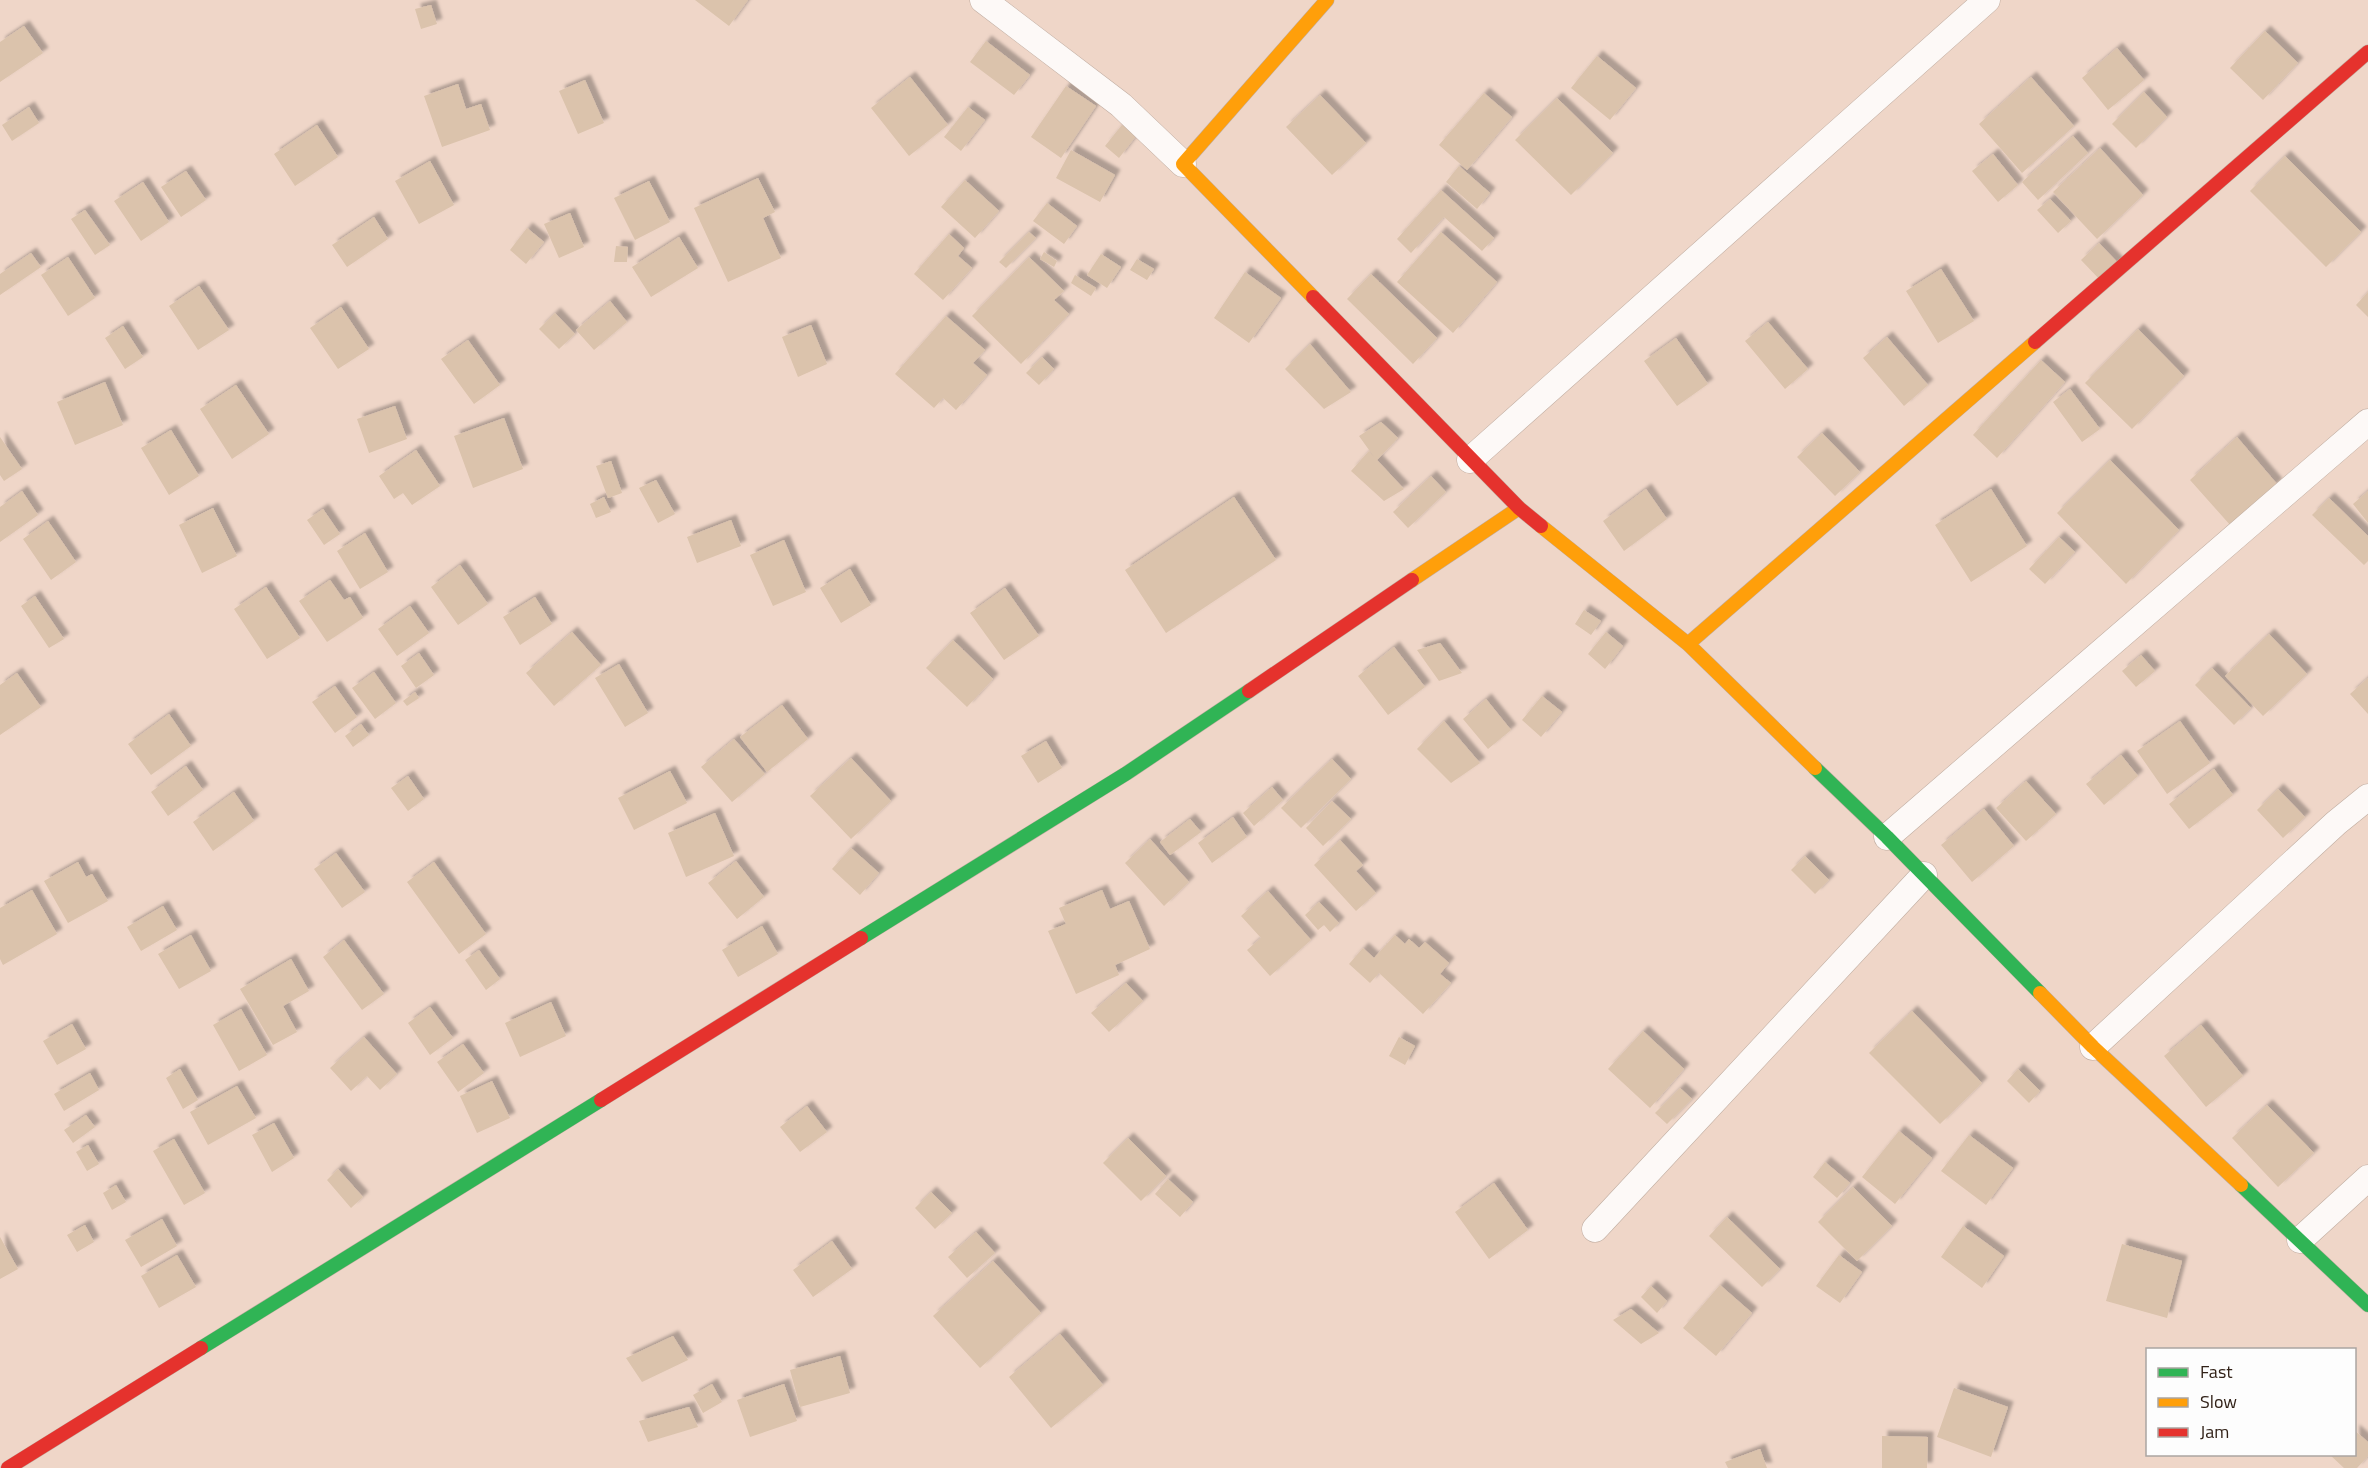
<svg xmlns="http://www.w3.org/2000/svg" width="2368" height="1468" font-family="'Titillium Web',sans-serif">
<defs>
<filter id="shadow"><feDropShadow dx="5.5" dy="-5.5" stdDeviation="1.5" flood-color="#0004"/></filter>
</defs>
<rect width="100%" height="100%" fill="#efd6c8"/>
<path fill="#dbc3ac" filter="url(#shadow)" d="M695,0H748L729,26Z
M431,5L437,24L421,29L415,9Z
M24,26L43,53L0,82V42Z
M2265,31L2298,63L2263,100L2230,68Z
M986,41L1030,75L1014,95L970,62Z
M2117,48L2144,80L2108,110L2082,78Z
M1597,56L1636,88L1610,120L1571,88Z
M910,77L948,125L909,156L871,108Z
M2031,77L2074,126L2022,173L1979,124Z
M585,80L604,123L578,134L559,91Z
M458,84L466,109L481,104L490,130L442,147L424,96Z
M1066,86L1096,106L1061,158L1031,137Z
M2144,92L2167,117L2136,148L2112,124Z
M1484,93L1512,117L1467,170L1439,145Z
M1320,95L1366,143L1332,175L1286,127Z
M1557,98L1613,153L1571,195L1515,140Z
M29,107L39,123L12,141L2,125Z
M968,107L985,120L961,151L944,137Z
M317,125L338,157L295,186L274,154Z
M1122,125L1136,136L1119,158L1105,146Z
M2073,136L2088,153L2038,200L2022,182Z
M2100,148L2143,195L2097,239L2053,192Z
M1071,150L1115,175L1100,202L1056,178Z
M1993,154L2018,185L1998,202L1972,171Z
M2285,156L2361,232L2326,267L2250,191Z
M430,161L454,205L419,224L395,181Z
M1459,166L1490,193L1477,209L1446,182Z
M186,171L206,200L181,217L161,187Z
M758,178L775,212L763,218L781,258L728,282L694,208Z
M965,180L999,211L975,238L941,207Z
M649,181L670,222L635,240L614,198Z
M143,182L169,222L141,241L114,201Z
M1441,190L1494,238L1482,251L1444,217L1411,253L1397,239Z
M2050,199L2071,221L2058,233L2037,210Z
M1047,203L1077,226L1064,244L1033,221Z
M85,210L110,245L95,255L71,219Z
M570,213L584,247L559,258L544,224Z
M374,217L388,239L347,267L332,245Z
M527,228L544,242L526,264L510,250Z
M1029,232L1036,238L1006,268L999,262Z
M1441,232L1497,282L1453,333L1397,282Z
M949,234L964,248L958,256L972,268L943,300L914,274Z
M679,237L698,268L651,297L632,267Z
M2099,243L2120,265L2102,282L2081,260Z
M616,246L628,247L627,262H614Z
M1044,252L1057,261L1054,267L1040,259Z
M31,253L41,267L0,295V274Z
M1101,254L1121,267L1107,288L1087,275Z
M68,257L95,298L68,316L41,275Z
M1029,257L1064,291L1054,300L1069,314L1021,364L972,316Z
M1137,259L1154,269L1147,280L1130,270Z
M1941,269L1974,321L1938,343L1906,291Z
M1245,272L1281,298L1249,343L1214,318Z
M1371,274L1437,338L1413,364L1347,299Z
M1075,275L1096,288L1091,296L1071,283Z
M199,286L229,330L198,350L169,306Z
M2368,292V317L2356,305Z
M610,301L627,322L594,350L576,330Z
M341,307L369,349L338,369L310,328Z
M555,313L575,334L559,349L539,329Z
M946,316L985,350L973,363L987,375L956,410L943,398L934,408L895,374Z
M1768,322L1808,369L1785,389L1745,341Z
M811,325L827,364L798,377L782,337Z
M123,326L143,357L125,369L105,338Z
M2138,329L2184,376L2132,429L2085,383Z
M1887,337L1928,385L1904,406L1863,358Z
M1676,338L1708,384L1677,406L1644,361Z
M468,340L500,385L474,404L441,359Z
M1310,344L1351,392L1324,409L1285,369Z
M1042,357L1054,369L1039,385L1026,373Z
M2041,360L2065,382L1997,458L1973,435Z
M105,382L123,425L75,445L57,402Z
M236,385L269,434L232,459L200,409Z
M2070,389L2100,429L2082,442L2053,402Z
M395,406L407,439L369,453L357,419Z
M504,418L523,469L473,488L454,436Z
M1381,422L1398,438L1377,460L1404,489L1384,501L1351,471L1369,451L1374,457L1359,436Z
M171,430L199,476L169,495L141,448Z
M1822,433L1860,472L1835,496L1797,457Z
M0,437L22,469L4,481L0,475Z
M2237,437L2277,484L2231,526L2190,480Z
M416,450L440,486L412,505L403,493L394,499L379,476Z
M2110,460L2179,530L2126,584L2057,513Z
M611,461L622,493L608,498L596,466Z
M1431,476L1446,492L1408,528L1393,512Z
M656,480L675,514L658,523L639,488Z
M1646,489L1667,519L1624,551L1603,521Z
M1991,489L2027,546L1971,582L1935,525Z
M22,491L38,515L0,542V507Z
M2368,491V523L2353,504Z
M604,497L611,512L596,518L590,504Z
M1234,497L1276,560L1166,633L1125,570Z
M2329,498L2368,536V561L2364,565L2312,515Z
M213,508L237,556L202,573L179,525Z
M323,509L340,534L324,545L307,520Z
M731,520L741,546L697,563L687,537Z
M48,521L76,562L51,580L23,539Z
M365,533L388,572L360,589L337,551Z
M2059,537L2075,552L2045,584L2029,569Z
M784,540L806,592L773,606L750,555Z
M460,565L488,604L458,625L431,587Z
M850,569L871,605L841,623L820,588Z
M330,580L344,600L350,597L363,618L327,642L299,601Z
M266,587L300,638L267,659L234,609Z
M1005,588L1039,636L1004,660L970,613Z
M35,596L64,639L49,648L21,606Z
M535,597L552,624L520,645L503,617Z
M410,606L429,633L397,656L378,629Z
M1584,610L1601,621L1591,635L1575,624Z
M572,632L601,665L554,706L526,673Z
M1606,632L1623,646L1605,669L1588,654Z
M2269,634L2307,674L2263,716L2225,676Z
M953,640L993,679L967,707L926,668Z
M1440,643L1462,673L1439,681L1417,650Z
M1394,647L1425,687L1388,715L1358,676Z
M419,653L434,675L416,688L401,666Z
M2141,655L2155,671L2136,687L2122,671Z
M619,664L648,713L625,727L595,678Z
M2212,668L2251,708L2234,725L2195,685Z
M374,672L396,703L375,719L352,688Z
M17,673L41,707L0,735V685Z
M2368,678V714L2350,694Z
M335,686L357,717L335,733L312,702Z
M415,692L419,698L407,706L403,701Z
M1542,696L1562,712L1541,737L1522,720Z
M1486,699L1511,730L1488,749L1463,719Z
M782,705L808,739L767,772L740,737Z
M169,714L191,746L151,775L128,744Z
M1444,721L1480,763L1451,783L1417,749Z
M2180,721L2210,763L2167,794L2137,751Z
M361,724L369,735L353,747L345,736Z
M734,739L765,774L732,802L701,767Z
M1046,741L1062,768L1038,783L1021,756Z
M2121,755L2138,776L2104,805L2086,784Z
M851,758L891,801L851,839L810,796Z
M1332,759L1351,779L1301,828L1281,808Z
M186,766L203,790L168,816L151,792Z
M2214,769L2233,795L2189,829L2169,804Z
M670,771L687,803L634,830L618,798Z
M408,776L424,799L408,811L391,788Z
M2026,781L2056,814L2026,841L1996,808Z
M1272,787L1283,800L1254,826L1243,813Z
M2278,789L2305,817L2283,838L2257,810Z
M234,792L254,821L213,851L193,822Z
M1332,801L1351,819L1323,846L1306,828Z
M1984,809L2014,846L1972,882L1941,845Z
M715,813L734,856L686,877L668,833Z
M1233,817L1247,837L1212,863L1198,843Z
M1190,819L1201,832L1170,855L1160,842Z
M1150,839L1189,882L1164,906L1125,863Z
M1340,840L1363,865L1356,871L1376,893L1356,911L1314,865Z
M851,848L879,873L860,895L832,869Z
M336,853L365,892L342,908L314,869Z
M1805,856L1829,880L1815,894L1791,870Z
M736,861L764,897L737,919L708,883Z
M78,862L86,877L92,874L108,901L68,923L44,881Z
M434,862L486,934L459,954L407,882Z
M32,890L57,934L3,965L0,959V908Z
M1102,890L1110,909L1129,901L1150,949L1115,965L1119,975L1076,994L1048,931L1066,924L1059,908Z
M1268,891L1311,940L1270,976L1247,950L1261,938L1241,916Z
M1319,902L1339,923L1330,932L1324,925L1318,930L1305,915Z
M163,906L177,930L141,951L127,927Z
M762,926L778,954L738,977L722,950Z
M191,935L211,971L179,989L158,954Z
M1395,935L1405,944L1409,939L1419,948L1425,942L1449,963L1440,974L1451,983L1423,1014L1379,973L1370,983L1349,964L1363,948L1374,958Z
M344,940L384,994L362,1010L323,957Z
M479,950L500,979L486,990L465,960Z
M291,959L309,991L283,1006L297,1032L273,1045L240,989Z
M1126,983L1143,1001L1109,1032L1091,1013Z
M551,1002L566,1036L520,1057L505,1023Z
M430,1007L453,1038L430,1055L408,1023Z
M241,1009L267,1055L239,1071L213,1025Z
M1912,1011L1982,1083L1940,1124L1869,1053Z
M72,1024L86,1049L57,1065L43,1041Z
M2201,1025L2243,1076L2206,1107L2164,1056Z
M1643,1031L1684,1069L1650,1108L1608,1069Z
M364,1037L397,1074L380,1090L367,1076L351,1091L330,1068Z
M1399,1037L1415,1046L1405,1065L1389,1056Z
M463,1044L484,1073L458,1092L437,1062Z
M180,1069L198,1100L183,1109L166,1078Z
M2018,1069L2040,1091L2029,1103L2007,1081Z
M90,1073L99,1090L64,1111L54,1094Z
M492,1081L510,1118L477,1133L460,1096Z
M237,1086L256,1118L208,1145L190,1112Z
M1680,1088L1692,1099L1667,1124L1655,1113Z
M2267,1105L2314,1153L2278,1187L2232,1138Z
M807,1106L827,1132L800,1152L780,1127Z
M86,1115L95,1127L73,1143L64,1130Z
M274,1123L294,1158L272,1172L252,1135Z
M1899,1131L1932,1158L1895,1204L1862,1177Z
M1969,1135L2013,1168L1986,1205L1941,1171Z
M1128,1138L1166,1176L1141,1201L1103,1163Z
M174,1139L205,1193L184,1205L153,1151Z
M88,1145L99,1164L87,1171L76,1152Z
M1825,1162L1850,1183L1837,1198L1813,1177Z
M338,1169L363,1197L351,1208L327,1180Z
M1168,1179L1193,1202L1180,1217L1155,1194Z
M1494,1183L1528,1230L1489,1259L1455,1212Z
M116,1185L126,1202L112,1210L103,1193Z
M1853,1187L1892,1226L1857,1261L1818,1222Z
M931,1192L952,1213L935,1229L915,1208Z
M1727,1217L1780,1269L1762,1287L1709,1236Z
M162,1219L177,1246L141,1267L125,1240Z
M85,1225L94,1242L77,1252L67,1235Z
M1963,1226L2004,1256L1982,1288L1941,1257Z
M976,1232L995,1253L967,1278L948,1257Z
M0,1237L18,1269L0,1279Z
M832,1241L852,1269L813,1297L793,1270Z
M2122,1244L2182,1261L2167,1318L2106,1301Z
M177,1255L196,1287L159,1308L141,1276Z
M1839,1255L1862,1272L1840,1303L1816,1286Z
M993,1261L1041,1313L980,1368L933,1316Z
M1720,1285L1752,1313L1716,1356L1683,1328Z
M1651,1286L1667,1301L1657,1313L1641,1297Z
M1631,1309L1659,1333L1641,1344L1613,1320Z
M1060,1334L1103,1385L1051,1428L1009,1377Z
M673,1336L688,1360L642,1382L626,1358Z
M840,1356L850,1393L800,1407L790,1370Z
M712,1384L722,1402L703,1413L693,1395Z
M784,1384L797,1421L750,1437L737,1400Z
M1954,1388L2008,1407L1991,1457L1937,1437Z
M689,1407L698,1427L648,1442L639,1421Z
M2354,1430L2368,1442V1456L2357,1468H2344L2329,1454H2354Z
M1882,1436L1928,1437L1927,1468H1882Z
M1760,1449L1767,1468H1728L1725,1462Z"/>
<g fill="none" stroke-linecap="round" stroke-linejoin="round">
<g stroke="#bfaca0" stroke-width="27">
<path id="street" d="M983,0L1121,105L1183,164
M1470,460L1987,0
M1887,837L2368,422
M2093,1047L2336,823L2368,797
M1595,1229L1924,875
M2300,1240L2368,1178"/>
</g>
<g stroke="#bfaca0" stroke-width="15">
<path id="fast" d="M1815,768L1887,837L2040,993
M861,938L1127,773L1249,691
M2241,1185L2368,1305
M201,1348L601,1100"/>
</g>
<g stroke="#bfaca0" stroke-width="15">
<path id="slow" d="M1313,297L1183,164L1327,0
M1541,526L1688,644L1815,768
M1412,580L1519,508
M1688,644L2035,342
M2040,993L2093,1047L2241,1185"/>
</g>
<g stroke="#bfaca0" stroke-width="15">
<path id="jam" d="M1313,297L1519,508L1541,526
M2035,342L2368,52
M1249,691L1412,580
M601,1100L861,938
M8,1468L201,1348"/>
</g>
<use href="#street" stroke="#fdf9f7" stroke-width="26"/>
<use href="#fast" stroke="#30b455" stroke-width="14"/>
<use href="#slow" stroke="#ff9f0a" stroke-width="14"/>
<use href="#jam" stroke="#e5322d" stroke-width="14"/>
</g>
<rect x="2146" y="1348" width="210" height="108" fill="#fdfdfd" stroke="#aba5a1" stroke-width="1.5"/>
<rect x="2158" y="1368" width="30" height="9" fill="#30b455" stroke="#aba5a1" stroke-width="1.5"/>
<text x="2200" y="1378" font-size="18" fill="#312117">Fast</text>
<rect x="2158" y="1398" width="30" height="9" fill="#ff9f0a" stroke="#aba5a1" stroke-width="1.5"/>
<text x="2200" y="1408" font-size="18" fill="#312117">Slow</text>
<rect x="2158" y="1428" width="30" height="9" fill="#e5322d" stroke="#aba5a1" stroke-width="1.5"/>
<text x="2200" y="1438" font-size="18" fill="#312117">Jam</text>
</svg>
